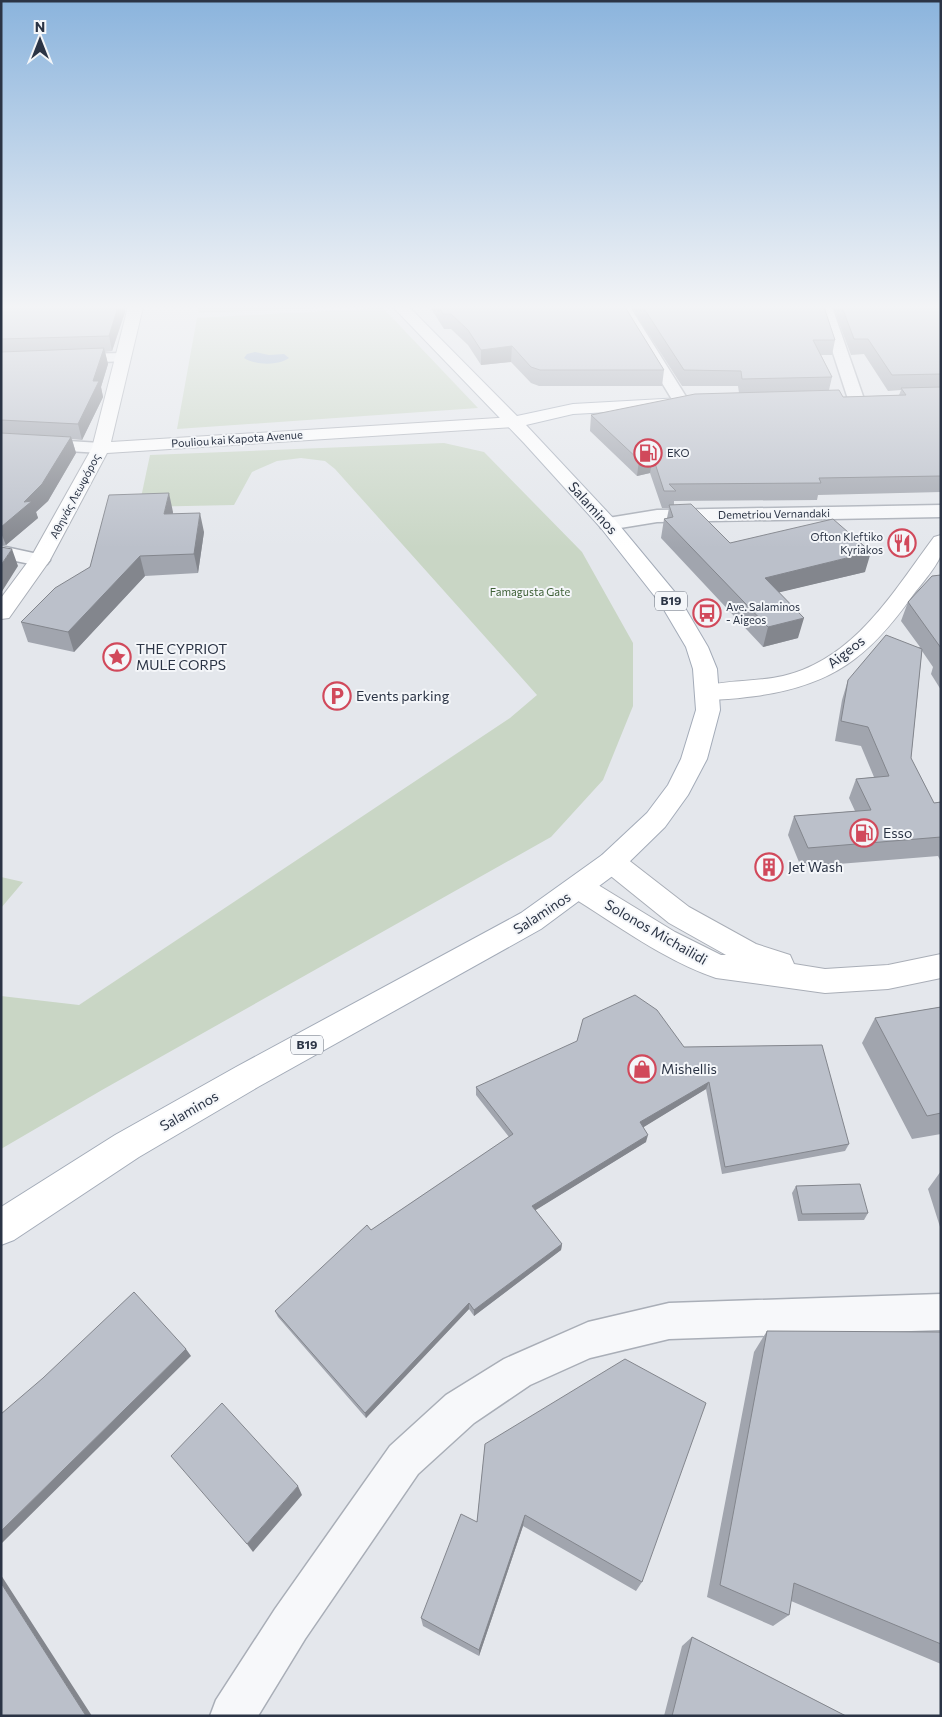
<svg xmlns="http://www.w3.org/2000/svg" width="942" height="1717" font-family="Commissioner,sans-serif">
<rect width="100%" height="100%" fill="#e4e7ec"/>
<path fill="#c9d6c5" d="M199,307H344L198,313Z
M383,308L478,408L177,429L197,318Z
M444,443L484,452L582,552L633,643V706L603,780L551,837L102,1090L1,1149V996L79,1005L510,718L537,695L335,469L325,461L301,458L277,461L252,472L234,505L139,507L150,455Z
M1,877L23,882L1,908Z"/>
<path fill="#9fb4cc" d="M255,352L269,355L284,354L289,358C278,366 255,365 244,358L247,354Z"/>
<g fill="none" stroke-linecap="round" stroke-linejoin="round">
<g stroke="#a9aeb7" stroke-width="3">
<path id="street" d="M616,307H630L690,403L688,406H676Z
M818,307H832L864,399L862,402H850L848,399Z
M122,353L127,355L130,358L127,361L1,366V356Z
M1,437L101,443L107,444L110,448L107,452L101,453L1,447Z
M941,505V517L657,522L608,530L601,528L599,524L601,520L608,518L657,510Z
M1,546L47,556L50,560L47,564L40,566L1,558Z
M941,1294V1330L669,1339L590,1358L530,1385L474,1423L418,1474L305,1639L258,1716H210L216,1700L275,1609L390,1446L446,1395L504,1359L588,1322L669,1303Z"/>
</g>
<g stroke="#a9aeb7" stroke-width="2">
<path id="secondary" d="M128,307H143L111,442L514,417L520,418L523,422L520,426L514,427L107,453L50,560L9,618L1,619V598L30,559L92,448Z
M941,535C941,541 942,548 941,554C939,564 920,586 913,595C869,657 833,685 756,696C738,698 717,702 700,697L696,692L700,687C726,680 756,682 783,676C855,659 893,592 934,537Z
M612,852L622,855L689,907L756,944L790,955L794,964L825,969L888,965L941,954V978L888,989L825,993L716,978C665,961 616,924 570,896L566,888L570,880L580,877L590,880L675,932L721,955H726L669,923L602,869L598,862L602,855Z"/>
</g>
<g stroke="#a3abb8" stroke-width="2">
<path id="primary" d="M393,307H409L517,416L573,404L681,398L687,399L690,403L687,407L681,408L573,414L526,425L615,520L678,596L708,647L717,669L720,710L707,759L688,795L665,827L622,869L541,929L258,1087L139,1157L14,1240L1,1245V1207L115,1135L236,1067L521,913L602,855L647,813L668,785L681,759L696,710L693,669L686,647L660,603L601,528L524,443Z"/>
</g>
<use href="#street" fill="#f7f8fa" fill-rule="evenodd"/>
<use href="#secondary" fill="#fff" fill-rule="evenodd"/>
<use href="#primary" fill="#fff" fill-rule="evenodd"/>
</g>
<path fill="#a1a5ae" d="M1,307L125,312L112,351L105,352L108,364L101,387L103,397L82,440L72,439L76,453L48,501L36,512L38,518L6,545H1Z
M430,307H625L664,370L662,386H539L531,383L511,362L481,365L468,345L451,329H444Z
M631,307H824L835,340L832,355H821L832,377L829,390L843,397L899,395L901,390L888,391L864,354L851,355L833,307H941V492L818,495L817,500L674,501V505L730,543L865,572L779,592L798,638L763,647L661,538L664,519L667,518L669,508H662L650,473L637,476L590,431L591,415L739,393L738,386H682Z
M173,512V514L204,532L198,573L145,576L74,652L28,642L21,622L90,567Z
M941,575V690L931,674L933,667L922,651L911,758L934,803L941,802V862L938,856L801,867L788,835L794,816L855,811L849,798L856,779L874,777L861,746L835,741L842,700L848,680L920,647L901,621L908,602Z
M941,1007V1134L912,1139L862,1043L875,1018Z
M684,1047L849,1144L845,1151L722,1174L706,1089L643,1127L646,1142L535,1210L562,1244L561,1250L474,1316L469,1309L366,1418L278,1317L275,1311L371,1230L509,1137L476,1095V1087Z
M941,1171V1230L928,1189Z
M796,1186L868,1213L864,1220L798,1221L792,1193Z
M767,1331L941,1452V1664L791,1601L789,1615L773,1626L707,1597L754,1352Z
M485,1444L642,1582L636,1591L523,1526L479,1656L423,1626L421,1618L477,1522Z
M692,1637L846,1716H664L682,1646Z"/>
<path fill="#83868d" d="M118,307H124L125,312L112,351L109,336Z
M512,346L511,362L481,365V350Z
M104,348L108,364L101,387L103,397L82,440L78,424Z
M71,437L76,453L48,501L36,512L38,518L6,545L1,533V527L24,502Z
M653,457L650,473L637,476L639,460Z
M169,493L173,512L169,534L164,514Z
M200,513L204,532L198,573L194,554Z
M12,549L18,566L1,593V565Z
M871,552L865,572L760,597L765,578Z
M140,556L145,576L74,652L68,632Z
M804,618L798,638L763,647L768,627Z
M709,1082L706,1089L639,1130L640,1122Z
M648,1135L646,1142L531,1213L532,1206Z
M562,1244L561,1250L474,1316V1310Z
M469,1303V1309L366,1418L365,1413Z
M186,1349L191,1356L1,1544V1531Z
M298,1486L302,1495L253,1552L247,1544Z
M525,1515L523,1526L479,1656V1650Z
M1,1575L92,1716H86L1,1583Z"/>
<path fill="#bbc0ca" stroke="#83868d" d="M1,307H118L109,336L1,339Z
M439,307H625L664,370H540L531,367L512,346L481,350L468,330L451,314H443Z
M643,307H824L835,340H813L832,377L742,379L741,371L684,370Z
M842,307H941V374L892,375L868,339H854Z
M104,348L93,381H99L78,424L1,420V352Z
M941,387V476L819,478L821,483L669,484L676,491H664L653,457L639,460L591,415L695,394L839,390L843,397L906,395L901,388Z
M1,433L71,437L42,484L24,502L32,501L1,527Z
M169,493L164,514L200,513L194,554L140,556L68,632L21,622L55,588L90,567L109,495Z
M691,504L730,543L833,519L871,552L765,578L804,618L768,627L664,519L673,517L669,505Z
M1,547L12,549L1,565Z
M941,575V648L908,602L932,576Z
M886,635L922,649L911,758L934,803L941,802V837L808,848L794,816L871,810L856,779L889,776L868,727L841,721L848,680Z
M635,995L657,1010L684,1047L822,1045L849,1144L725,1167L709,1082L640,1122L648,1135L532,1206L562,1244L474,1310L469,1303L365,1413L275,1311L367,1225L371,1230L513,1134L476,1087L577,1041L583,1019Z
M941,1007V1113L927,1116L875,1018Z
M860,1184L868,1213L802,1214L796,1186Z
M134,1292L186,1349L1,1531V1414L43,1378Z
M767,1331L941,1332V1644L794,1583L789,1615L720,1585Z
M625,1359L706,1403L642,1582L525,1515L479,1650L421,1618L461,1514L477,1522L485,1444Z
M222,1403L298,1486L247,1544L171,1456Z
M1,1583L86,1716H1Z
M692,1637L846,1716H672Z"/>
<linearGradient id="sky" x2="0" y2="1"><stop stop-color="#8bb4dd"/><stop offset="0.56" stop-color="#f3f4f6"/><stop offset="1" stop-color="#f3f4f6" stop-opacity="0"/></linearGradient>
<rect width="942" height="548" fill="url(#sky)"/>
<defs>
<g id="fuel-ring" transform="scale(1.4375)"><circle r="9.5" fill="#f4f6f9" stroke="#d1495b" stroke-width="1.5"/><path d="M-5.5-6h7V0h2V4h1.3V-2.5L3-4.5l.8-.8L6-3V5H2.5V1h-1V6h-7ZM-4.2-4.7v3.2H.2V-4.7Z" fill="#d1495b"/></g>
<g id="restaurant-ring" transform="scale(1.4375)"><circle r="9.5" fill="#f4f6f9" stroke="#d1495b" stroke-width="1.5"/><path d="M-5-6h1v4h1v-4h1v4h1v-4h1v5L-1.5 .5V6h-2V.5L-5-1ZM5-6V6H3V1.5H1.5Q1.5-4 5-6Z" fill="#d1495b"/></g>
<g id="bus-ring" transform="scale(1.4375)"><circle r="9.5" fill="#f4f6f9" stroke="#d1495b" stroke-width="1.5"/><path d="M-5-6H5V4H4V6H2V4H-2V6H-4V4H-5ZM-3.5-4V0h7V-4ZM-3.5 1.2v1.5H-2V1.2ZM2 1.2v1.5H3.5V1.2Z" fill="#d1495b"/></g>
<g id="sight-ring" transform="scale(1.4375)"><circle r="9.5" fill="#f4f6f9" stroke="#d1495b" stroke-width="1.5"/><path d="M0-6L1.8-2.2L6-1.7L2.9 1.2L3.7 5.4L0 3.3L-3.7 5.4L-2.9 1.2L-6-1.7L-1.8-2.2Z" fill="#d1495b"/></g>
<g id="parking-ring" transform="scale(1.4375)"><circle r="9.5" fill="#f4f6f9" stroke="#d1495b" stroke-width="1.5"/><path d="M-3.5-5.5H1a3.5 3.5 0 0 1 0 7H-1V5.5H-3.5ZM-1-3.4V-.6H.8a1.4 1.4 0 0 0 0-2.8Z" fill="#d1495b"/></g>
<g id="building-ring" transform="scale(1.4375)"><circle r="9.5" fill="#f4f6f9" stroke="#d1495b" stroke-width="1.5"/><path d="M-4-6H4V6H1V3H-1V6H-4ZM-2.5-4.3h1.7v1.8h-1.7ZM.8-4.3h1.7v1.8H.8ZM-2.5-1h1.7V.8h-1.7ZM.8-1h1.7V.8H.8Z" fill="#d1495b"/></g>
<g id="shop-ring" transform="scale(1.4375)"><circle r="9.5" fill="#f4f6f9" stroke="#d1495b" stroke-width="1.5"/><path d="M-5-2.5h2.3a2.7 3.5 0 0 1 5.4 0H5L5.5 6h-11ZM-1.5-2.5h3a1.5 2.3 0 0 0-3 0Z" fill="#d1495b"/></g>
</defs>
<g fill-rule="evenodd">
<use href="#fuel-ring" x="648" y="453"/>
<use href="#restaurant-ring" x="902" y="543"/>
<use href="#bus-ring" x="707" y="613"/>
<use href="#sight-ring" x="117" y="657"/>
<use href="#parking-ring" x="337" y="696"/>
<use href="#fuel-ring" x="864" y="833"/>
<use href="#building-ring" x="769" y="867"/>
<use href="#shop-ring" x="642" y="1069"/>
</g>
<g text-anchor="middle" stroke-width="4" stroke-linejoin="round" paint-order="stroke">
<g font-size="11" fill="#2b3445" stroke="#f4f6f9">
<text transform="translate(237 439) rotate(-4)" y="4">Pouliou kai Kapota Avenue</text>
<text transform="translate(75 496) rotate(-62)" y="4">Αθηνάς Λεωφόρος</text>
<text transform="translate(774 514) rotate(-1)" y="4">Demetriou Vernandaki</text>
</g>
<g font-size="11" fill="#2b3445" stroke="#f4f6f9" text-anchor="start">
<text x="667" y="457">EKO</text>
<text x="883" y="541" text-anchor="end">Ofton Kleftiko<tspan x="883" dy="13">Kyriakos</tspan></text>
<text x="726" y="611">Ave. Salaminos<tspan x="726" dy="13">- Aigeos</tspan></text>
</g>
<g font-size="11" fill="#3f6138" stroke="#f4f6f9">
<text x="530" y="596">Famagusta Gate</text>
</g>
<g fill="#f4f6f9" stroke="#676e7b" stroke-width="1">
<rect x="655" y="591.5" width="32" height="19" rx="4"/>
<rect x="291" y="1035.5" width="32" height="19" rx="4"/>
</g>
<g font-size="12" font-weight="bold" fill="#2b3445">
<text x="671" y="605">B19</text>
<text x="307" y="1049">B19</text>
</g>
<g font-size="14" fill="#2b3445" stroke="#f4f6f9">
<text transform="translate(593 508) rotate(48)" y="5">Salaminos</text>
<text transform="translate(846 652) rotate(-38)" y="5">Aigeos</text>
<text transform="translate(542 913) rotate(-33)" y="5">Salaminos</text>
<text transform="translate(656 932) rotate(30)" y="5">Solonos Michailidi</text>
<text transform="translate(189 1111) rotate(-30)" y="5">Salaminos</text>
</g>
<g font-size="14" fill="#2b3445" stroke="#f4f6f9" text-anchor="start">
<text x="136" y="654">THE CYPRIOT<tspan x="136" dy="16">MULE CORPS</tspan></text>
<text x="356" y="701">Events parking</text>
<text x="883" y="838">Esso</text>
<text x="788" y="872">Jet Wash</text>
<text x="661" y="1074">Mishellis</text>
</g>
</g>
<rect width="942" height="1717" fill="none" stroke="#2b3445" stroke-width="5"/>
<g transform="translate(40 40)" stroke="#f4f6f9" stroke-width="4" paint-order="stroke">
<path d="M0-4L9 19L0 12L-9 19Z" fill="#2b3445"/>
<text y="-8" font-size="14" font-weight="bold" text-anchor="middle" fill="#2b3445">N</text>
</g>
</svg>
